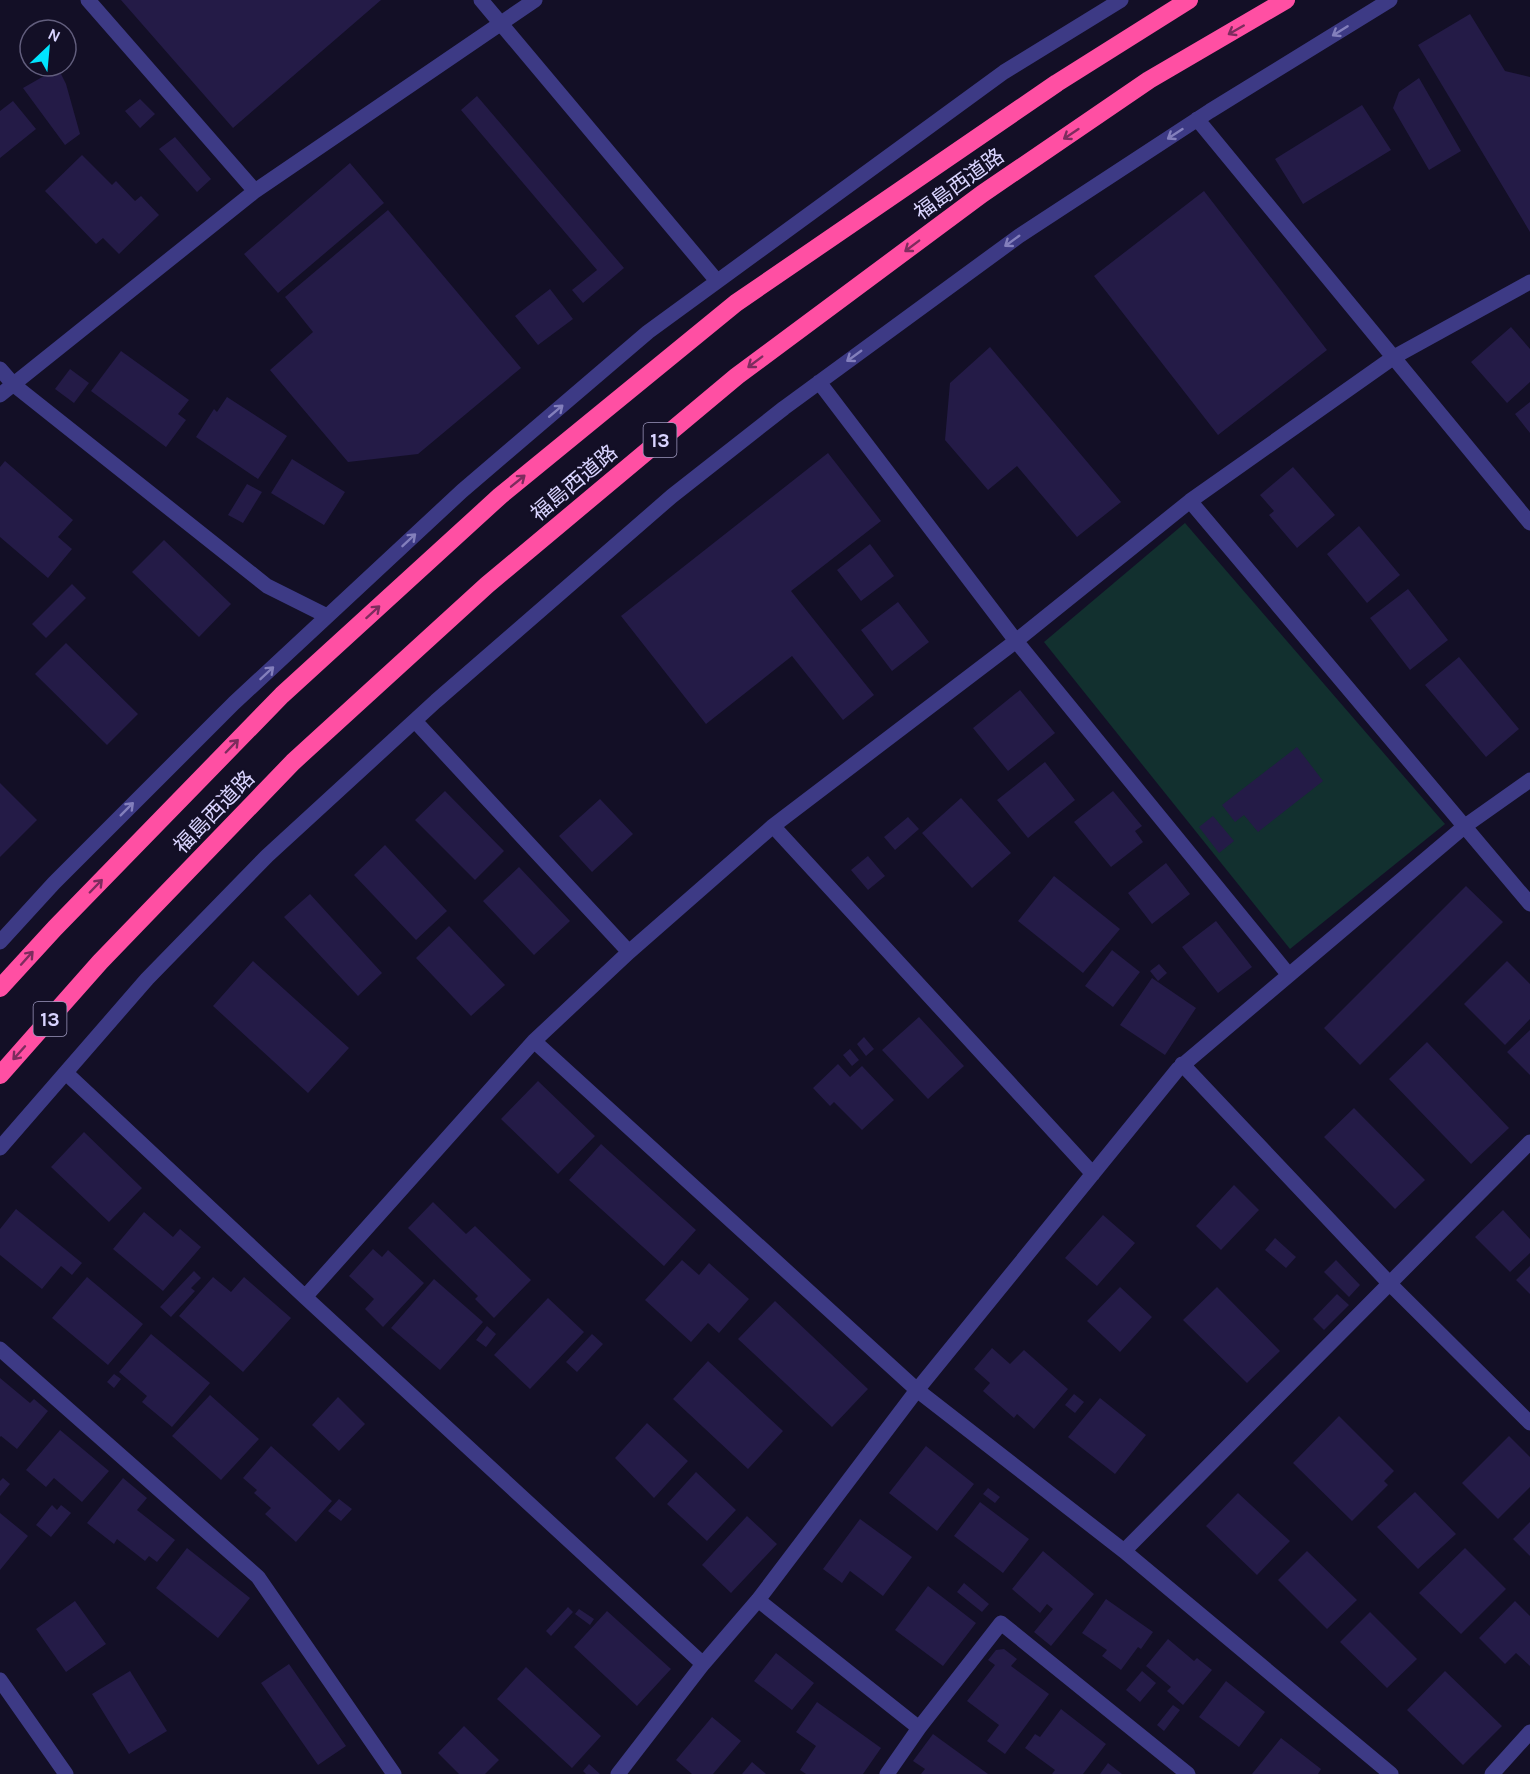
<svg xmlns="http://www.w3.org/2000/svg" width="1530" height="1774" font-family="Karla,'Noto Sans JP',sans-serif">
<rect width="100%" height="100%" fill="#130f26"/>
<path fill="#12302f" d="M1185,523L1445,824L1290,949L1044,642Z"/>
<path fill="#241b47" d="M121,0H381L233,128Z
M1470,14L1505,71L1530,77V232L1418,45Z
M58,68L66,84L80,134L65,145L23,88Z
M1419,78L1461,151L1429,170L1393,108L1399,92Z
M477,96L624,268L583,303L572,290L597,270L461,110Z
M140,99L155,114L140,128L125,111Z
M13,101L36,129L0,158V111Z
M1362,105L1391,150L1303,204L1275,159Z
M175,137L211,179L197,192L159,149Z
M82,155L112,185L116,181L135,201L141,196L159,215L119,254L103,238L96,244L45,191Z
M350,163L384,203L278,293L244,254Z
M1204,191L1327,350L1218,435L1094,276Z
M388,210L521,368L418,454L348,462L270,370L313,332L285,297Z
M550,289L573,319L538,345L515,316Z
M1511,327L1530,349V382L1507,403L1471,362Z
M990,347L1121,502L1077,537L1017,466L988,490L945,440L950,383Z
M121,351L189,400L178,414L186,420L166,447L91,391Z
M70,369L89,383L74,403L55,389Z
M227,397L287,436L258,479L196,437L214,409L217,412Z
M1530,402V433L1515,414Z
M828,453L881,521L791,591L874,695L843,720L792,656L706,724L621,616Z
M292,459L345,492L324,525L271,493Z
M5,461L73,520L58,537L72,549L48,578L0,537V467Z
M1293,467L1335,515L1297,548L1269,515L1274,511L1260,495Z
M247,484L262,492L243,523L228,515Z
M1359,526L1400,575L1367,603L1327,554Z
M164,540L231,604L199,637L132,572Z
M870,544L894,576L861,601L837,570Z
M72,584L86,598L46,638L32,624Z
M1408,589L1448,640L1410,670L1370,618Z
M898,602L929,642L892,671L861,630Z
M66,643L138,714L107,745L35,674Z
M1459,657L1519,729L1486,757L1425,685Z
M1020,690L1055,733L1008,771L973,728Z
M1297,747L1323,781L1258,832L1244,815L1235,822L1222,805Z
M1045,762L1075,800L1028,838L997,800Z
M0,783L37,820L0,857Z
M445,791L504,851L475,880L415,820Z
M1113,791L1142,826L1135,831L1143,842L1111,867L1074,822Z
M961,798L1011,853L972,888L922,833Z
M600,799L633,834L592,872L559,836Z
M1213,816L1234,841L1219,853L1199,827Z
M908,817L919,829L895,850L884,837Z
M385,845L447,911L416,940L354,875Z
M868,856L885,876L868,890L851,870Z
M1166,863L1190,894L1152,924L1128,893Z
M519,867L570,921L534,955L483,901Z
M1054,876L1120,929L1083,973L1018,921Z
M1466,886L1503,922L1360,1065L1324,1028Z
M310,894L382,973L358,996L284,917Z
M1216,921L1252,967L1218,993L1182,947Z
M449,926L505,985L471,1016L416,958Z
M1112,950L1140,972L1113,1007L1085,986Z
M253,961L349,1048L308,1093L213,1006Z
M1507,961L1530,984V1019L1505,1045L1464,1004Z
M1159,964L1167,973L1158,981L1150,971Z
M1152,978L1196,1008L1165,1055L1120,1025Z
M919,1017L964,1066L928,1099L882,1050Z
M1530,1030V1075L1507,1052Z
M864,1037L874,1049L866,1056L857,1044Z
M1427,1042L1509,1128L1471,1164L1389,1079Z
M850,1049L859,1060L852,1066L843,1055Z
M838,1064L850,1077L862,1066L894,1100L862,1130L834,1102L830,1106L813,1088Z
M538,1081L595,1136L558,1174L501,1119Z
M1354,1108L1425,1180L1395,1209L1324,1137Z
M84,1132L142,1188L109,1222L51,1167Z
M601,1144L696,1230L664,1266L569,1180Z
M1234,1185L1259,1210L1221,1250L1196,1226Z
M433,1202L466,1234L475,1226L531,1280L494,1318L475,1299L478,1296L408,1228Z
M16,1209L82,1263L72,1275L61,1266L42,1289L0,1255V1229Z
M1503,1210L1530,1239V1253L1510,1272L1475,1237Z
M144,1212L173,1237L180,1229L201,1247L163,1291L113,1249Z
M1103,1215L1135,1243L1097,1286L1065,1258Z
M1275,1238L1296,1257L1286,1268L1265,1250Z
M373,1249L382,1257L388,1250L424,1283L383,1327L365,1309L374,1299L349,1276Z
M682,1260L699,1275L709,1263L749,1299L719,1333L708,1323L691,1342L645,1300Z
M1336,1260L1360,1285L1349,1297L1324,1272Z
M1530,1266V1294L1516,1280Z
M194,1271L201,1278L191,1288L195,1291L171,1317L160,1307Z
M87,1277L143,1324L108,1365L52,1318Z
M213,1277L231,1292L244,1277L291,1318L243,1372L179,1316Z
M434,1279L483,1322L440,1370L391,1328Z
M1120,1287L1152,1317L1120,1352L1087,1321Z
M1217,1287L1280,1351L1247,1383L1183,1320Z
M1337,1294L1349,1305L1324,1330L1313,1319Z
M548,1298L584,1332L530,1389L494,1355Z
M775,1301L868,1389L832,1427L738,1339Z
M487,1326L496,1334L486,1347L476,1340Z
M151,1334L210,1383L172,1427L142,1402L147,1396L119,1372Z
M592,1334L603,1344L577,1372L566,1362Z
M992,1348L1010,1364L1024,1350L1068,1389L1034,1429L1017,1414L1014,1418L983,1391L990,1383L974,1369Z
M708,1361L783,1431L748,1469L673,1399Z
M114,1374L121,1379L114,1388L107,1382Z
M0,1378L30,1403L34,1399L48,1411L17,1449L1,1436L0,1437Z
M1074,1394L1084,1402L1075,1413L1065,1405Z
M210,1395L259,1439L221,1480L172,1436Z
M338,1397L365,1424L339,1451L312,1425Z
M1100,1398L1146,1435L1115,1474L1068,1437Z
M1339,1416L1394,1471L1384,1481L1388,1485L1352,1521L1293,1463Z
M647,1423L688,1461L654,1498L615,1458Z
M60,1430L109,1471L82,1502L54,1478L46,1487L26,1470Z
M1509,1436L1530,1457V1487L1498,1519L1462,1483Z
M271,1446L332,1501L296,1542L265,1514L271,1508L254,1493L257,1490L243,1478Z
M926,1446L974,1484L937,1531L889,1493Z
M696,1472L736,1510L707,1541L667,1504Z
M3,1478L10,1484L0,1496V1481Z
M123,1478L147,1498L137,1510L175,1540L157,1562L149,1556L145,1561L117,1539L114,1544L87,1523Z
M988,1488L1000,1497L995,1503L983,1494Z
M1415,1492L1456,1534L1418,1569L1377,1527Z
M1238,1493L1290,1541L1257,1575L1206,1526Z
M339,1499L352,1509L341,1521L328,1511Z
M980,1502L1029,1539L1003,1573L954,1536Z
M52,1505L57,1510L61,1505L71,1513L51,1537L36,1525Z
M0,1513L28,1536L0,1570Z
M747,1516L777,1544L731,1593L702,1565Z
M860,1519L912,1557L883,1596L850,1571L842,1583L823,1569Z
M1530,1522V1556L1513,1539Z
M187,1548L250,1598L218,1638L156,1588Z
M1465,1548L1506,1589L1461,1634L1419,1593Z
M1043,1551L1094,1594L1051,1646L1034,1632L1053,1609L1047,1604L1040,1613L1012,1589Z
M1307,1551L1357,1600L1327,1629L1278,1580Z
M964,1583L989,1604L982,1612L957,1592Z
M928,1586L976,1623L943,1666L895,1630Z
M1106,1599L1153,1632L1141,1649L1138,1647L1121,1670L1102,1656L1107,1650L1082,1633Z
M75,1601L106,1644L66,1672L36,1629Z
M1515,1601L1530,1616V1666L1516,1653L1505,1664L1479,1638Z
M568,1607L573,1612L551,1636L546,1631Z
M579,1609L594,1619L590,1625L575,1614Z
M607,1611L671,1669L637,1706L574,1647Z
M1370,1612L1417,1659L1387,1688L1340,1642Z
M1168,1639L1194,1661L1197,1658L1212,1670L1183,1705L1167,1691L1171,1687L1146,1666Z
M1004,1649L1017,1659L1011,1666L1049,1694L1005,1754L987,1741L999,1725L967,1701L995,1665L988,1660L996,1650Z
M776,1653L814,1683L792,1710L754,1681Z
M289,1664L346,1746L318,1765L261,1683Z
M526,1667L601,1736L572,1768L497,1699Z
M130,1671L167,1731L129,1754L92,1694Z
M1142,1671L1156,1683L1140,1702L1126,1690Z
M1445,1671L1502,1726L1463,1765L1407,1710Z
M1226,1681L1265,1712L1239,1747L1199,1717Z
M817,1702L881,1748L863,1774H806L800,1770L816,1746L796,1732Z
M1173,1705L1180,1710L1164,1731L1157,1725Z
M1061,1709L1106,1744L1083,1774H1052L1055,1770L1025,1748L1035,1734L1040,1737Z
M712,1717L741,1741L713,1774H692L676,1760Z
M464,1726L499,1760L485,1774H459L438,1753Z
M933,1734L988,1774H921L925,1769L913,1761Z
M1281,1738L1321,1769L1318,1774H1252Z
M752,1762L766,1774H742Z
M1108,1763L1122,1774H1100Z
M589,1764L600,1774H586L583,1771Z"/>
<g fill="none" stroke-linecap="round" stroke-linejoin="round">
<path stroke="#3d3a85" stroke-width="15" d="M88,0L255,191
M481,0L717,281
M1197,119L1530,523
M0,369L14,385L267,586L327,616
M819,382L1016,641L1288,974
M0,395L255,191L535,0
M1190,501L1530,904
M415,721L629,952
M773,826L1093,1174
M0,942L54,883L234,703L462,491L648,332L1004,72L1121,0
M534,1041L917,1390L1124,1551L1391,1774
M1182,1064L1391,1285L1530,1423
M66,1073L305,1297L703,1664
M0,1148L147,979L267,856L436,701L672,496L784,408L1019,236L1210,111L1390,0
M305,1297L534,1041L629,952L773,826L1016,641L1190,501L1394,357L1530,282
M0,1349L258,1577L394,1774
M1124,1551L1530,1142
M758,1600L919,1728
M0,1680L66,1774
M618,1774L703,1664L758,1600L917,1390L1178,1069L1465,826L1530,780
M887,1774L919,1728L1001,1623L1188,1774
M1492,1774L1530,1732"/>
<path stroke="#ff4fa3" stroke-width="18" d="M0,988L55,928L282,695L500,496L736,303L1057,83L1189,0
M0,1075L100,962L293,762L487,585L737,376L982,194L1149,80L1286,0"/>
</g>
<defs><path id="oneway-shaft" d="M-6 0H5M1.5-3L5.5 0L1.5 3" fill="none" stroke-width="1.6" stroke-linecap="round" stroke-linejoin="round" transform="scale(1.5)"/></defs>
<g stroke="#7d2c5e">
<use href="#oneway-shaft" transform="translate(1236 30) rotate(150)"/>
<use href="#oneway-shaft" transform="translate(1071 134) rotate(146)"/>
<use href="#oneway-shaft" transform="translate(912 246) rotate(143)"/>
<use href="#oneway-shaft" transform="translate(755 362) rotate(143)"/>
<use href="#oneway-shaft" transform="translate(518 481) rotate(-39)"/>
<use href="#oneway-shaft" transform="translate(373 612) rotate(-42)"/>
<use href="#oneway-shaft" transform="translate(232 746) rotate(-46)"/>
<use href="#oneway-shaft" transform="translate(96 886) rotate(-46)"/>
<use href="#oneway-shaft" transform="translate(27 958) rotate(-48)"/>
<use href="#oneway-shaft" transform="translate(19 1053) rotate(132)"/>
</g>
<g stroke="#837fbc">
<use href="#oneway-shaft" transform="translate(1340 31) rotate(148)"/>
<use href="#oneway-shaft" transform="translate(1175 134) rotate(147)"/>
<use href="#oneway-shaft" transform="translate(1012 241) rotate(144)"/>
<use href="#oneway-shaft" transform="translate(854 356) rotate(144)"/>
<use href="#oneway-shaft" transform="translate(556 411) rotate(-40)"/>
<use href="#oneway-shaft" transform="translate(409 540) rotate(-43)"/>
<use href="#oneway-shaft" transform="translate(267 673) rotate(-43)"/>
<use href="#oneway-shaft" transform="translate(127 809) rotate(-45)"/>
</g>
<g text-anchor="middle" stroke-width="4.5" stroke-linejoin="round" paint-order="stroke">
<g fill="#130f26" stroke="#9e99be" stroke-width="1.5">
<rect x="643.5" y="423" width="33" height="34" rx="4.5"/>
<rect x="33.5" y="1002" width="33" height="34" rx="4.5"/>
</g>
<g font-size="20" font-weight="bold" fill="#d9d4ff">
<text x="660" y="447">13</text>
<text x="50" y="1026">13</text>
</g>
<g font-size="21" fill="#d9d4ff" stroke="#130f26">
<text transform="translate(959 184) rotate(-36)" y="7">福島西道路</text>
<text transform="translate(574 483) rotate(-40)" y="7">福島西道路</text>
<text transform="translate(214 812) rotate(-46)" y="7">福島西道路</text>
</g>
</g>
<g transform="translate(48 48) rotate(26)"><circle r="28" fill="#130f26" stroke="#625e7d" stroke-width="1.5"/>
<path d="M0-4.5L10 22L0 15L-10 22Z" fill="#00e5ff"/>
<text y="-9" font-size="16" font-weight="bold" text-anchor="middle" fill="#d9d4ff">N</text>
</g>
</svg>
